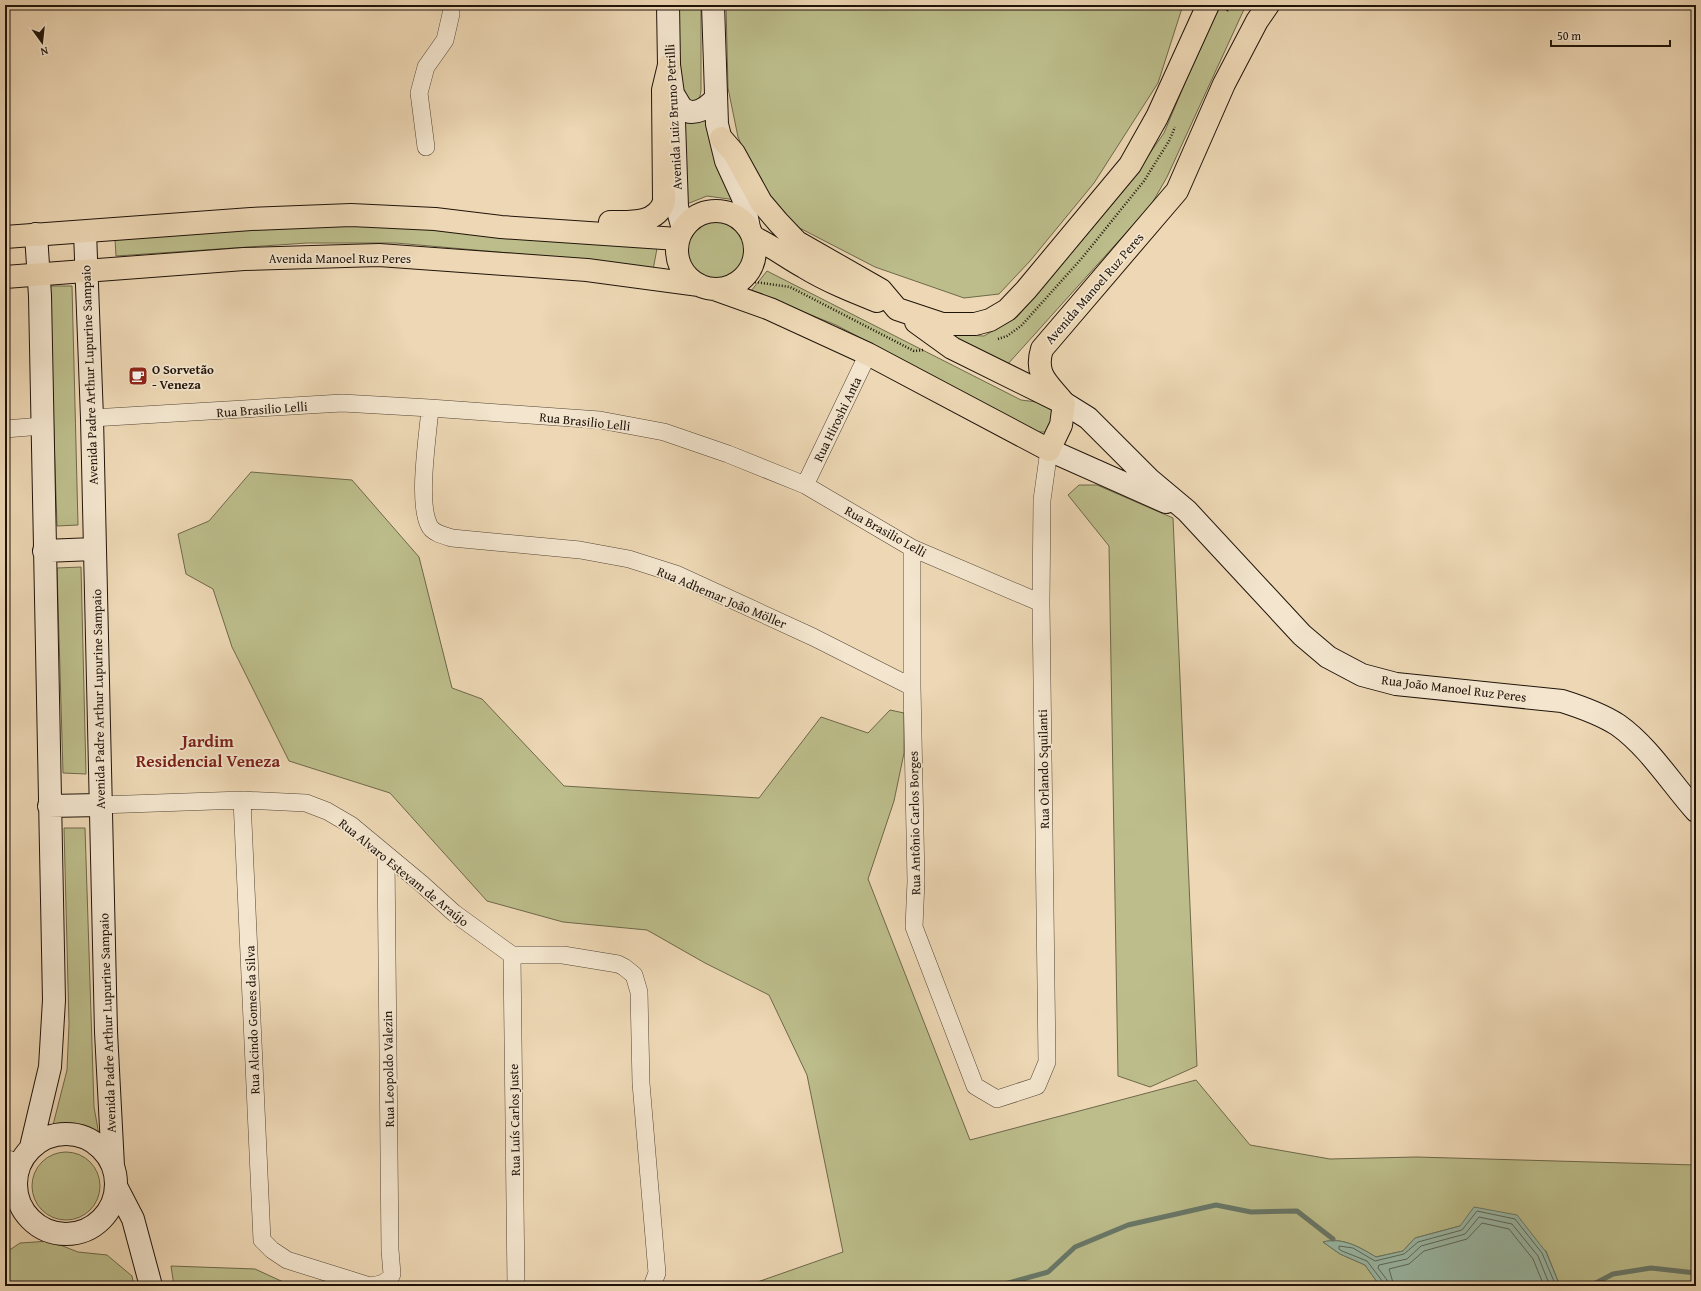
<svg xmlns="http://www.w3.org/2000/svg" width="1701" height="1291" font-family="'Gentium Book Plus',serif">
<rect width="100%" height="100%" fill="#edd7b4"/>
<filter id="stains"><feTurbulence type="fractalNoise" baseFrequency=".005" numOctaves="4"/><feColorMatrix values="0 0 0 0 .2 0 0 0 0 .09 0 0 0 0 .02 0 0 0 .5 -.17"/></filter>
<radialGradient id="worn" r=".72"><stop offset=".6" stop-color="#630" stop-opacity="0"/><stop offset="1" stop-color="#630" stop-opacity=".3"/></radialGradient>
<path fill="#bcbd8b" stroke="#6e684a" d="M678,5H701V90C700,100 697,102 689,106L678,92Z
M726,5H1183L1158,83L1094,183L1030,261L999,294L964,298L875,267L786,221L757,180L738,137L728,88Z
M1221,5H1246L1167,177L1151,205L1007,365L943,334L984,336L1017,317L1043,287L1124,190L1164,133L1205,35Z
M678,112L703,113C711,146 720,170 736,200L707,196L682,206Z
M685 250a30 30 0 1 1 60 0a30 30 0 1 1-60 0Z
M308,224L397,225L658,243L653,270L543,256L396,243H307L116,256L115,239Z
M767,271L1021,400L1037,402L1055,410V427L1045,432H1039L836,325L751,291Z
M49,286H72L78,525L57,526Z
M251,472L352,480L419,557L452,688L482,699L564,786L759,798L821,717L868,733L890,710L904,713V753L894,801L868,879L970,1140L1196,1080L1250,1145L1330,1159L1416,1157L1696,1165V1286H1560L1546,1251L1460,1226L1415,1238L1403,1251L1376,1257C1359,1247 1343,1237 1323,1242L1340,1254L1365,1265L1380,1286H746L843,1252L807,1075L769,995L705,963L647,930L563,922L487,901L390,793L289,761L232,647L213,589L186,574L178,534L209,521Z
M1079,485H1097L1173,518L1197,1066L1150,1087L1118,1076L1109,546L1068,495Z
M81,567L86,774L63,773L57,568Z
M64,828H85L94,1107L99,1135L52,1129L67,1070L69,1024Z
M32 1186a34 34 0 1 1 68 0a34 34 0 1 1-68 0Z
M50,1241L78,1252L107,1255L132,1276L134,1286H5V1253L20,1243Z
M171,1266L255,1269L292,1286H174Z"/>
<path fill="#9abaa8" stroke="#697869" d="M1474,1207L1517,1215L1546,1252L1560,1286H1380L1365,1265L1340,1254L1323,1242C1343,1237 1359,1247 1376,1257L1403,1251L1415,1238L1460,1226Z"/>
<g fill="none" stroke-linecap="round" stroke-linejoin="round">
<path stroke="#5d6759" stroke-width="1" d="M1383,1286V1282L1367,1261L1342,1251L1339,1249V1246L1353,1248L1375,1261L1404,1254L1418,1242L1462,1230L1477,1211L1515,1219L1542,1253L1556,1286
M1388,1286L1387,1280L1378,1268L1379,1265L1407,1259L1421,1246L1465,1234L1479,1217L1512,1224L1538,1256L1550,1286
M1394,1286L1389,1269L1409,1264L1424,1251L1467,1239L1482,1223L1509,1229L1533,1259L1544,1286"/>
<path stroke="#697869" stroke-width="5" d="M998,1286L1048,1272L1075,1247L1128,1225L1216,1205L1251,1212L1297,1211L1333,1239
M1590,1286L1613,1274L1651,1268L1696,1273"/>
<g stroke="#534534" stroke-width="18">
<path id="minor" d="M426,147L419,93L426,67L445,40L451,14V5
M430,408C428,436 417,501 429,525C432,533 445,536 452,538L580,550L629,559L676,574L813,637L912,687
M92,418L342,403L430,408L600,420L664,432L728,454L805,485L912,548L1041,603
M5,429L42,426
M805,485L868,354
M912,548V687L916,881L914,927L975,1086L997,1099L1037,1086L1047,1062L1041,603L1042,500L1049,450
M242,800L262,1240L272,1250L287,1260L370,1286C379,1285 389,1283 392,1274L390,1250L386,855
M100,805L242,800L306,803L327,811L351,825L422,884L454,913L512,955H563L618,964L624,967L634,975L639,992L641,1083L657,1273L652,1286
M512,955L516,1286
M5,1158L20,1163"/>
</g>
<g stroke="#20140a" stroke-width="24">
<path id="secondary" d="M668,5L669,65L673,94L677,207L683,229
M713,5L717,124L726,161L743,198L749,228
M673,94C676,98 679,105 682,108C694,118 708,107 716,98
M85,232L92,418L106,1032L113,1166
M1064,403L1088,418L1150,480L1187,511L1302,635L1328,657L1362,675L1396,684L1562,701C1581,707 1601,714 1618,725C1649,747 1671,783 1696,811
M1049,450L1166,502
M44,551L94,549
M49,806L100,805
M16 1184a50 50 0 1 1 100 0a50 50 0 1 1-100 0Z
M31,1147L50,1067L54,1000L40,296L36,234
M117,1188L133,1219L151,1286"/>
</g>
<g stroke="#20140a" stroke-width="24">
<path id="primary" d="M721,138L734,153L761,202L778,222L797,242L881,290L897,309L942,324H975L990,320L1007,310L1026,290L1130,165L1157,117L1208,5
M677 250a39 39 0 1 1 78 0a39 39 0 1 1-78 0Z
M610,222C629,222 656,225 664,202L663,90L669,65
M5,237L251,219L351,215L435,219L501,227L678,239
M753,237C772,246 786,257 804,267C827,281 852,291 877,301
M5,277L244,259L379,255L587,270L699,285
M714,289L770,309L868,354L1049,450L1061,425L1064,403
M916,322L952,348L1061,402
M1064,403C1048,383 1034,375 1042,349L1177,191L1224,84L1257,21L1268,5"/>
</g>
<path stroke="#20140a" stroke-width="2.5" stroke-dasharray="1 2" stroke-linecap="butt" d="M1227,11L1231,5
M755,282L790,287L914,351L924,350
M998,339L1007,336L1021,326L1082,258L1144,181L1169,141L1175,127"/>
<use href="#minor" stroke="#f3e5ce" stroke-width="17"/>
<use href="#secondary" stroke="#f3e5ce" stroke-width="22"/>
<use href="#primary" stroke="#edd7b4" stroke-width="22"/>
</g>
<defs>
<g id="cafe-square" transform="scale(1)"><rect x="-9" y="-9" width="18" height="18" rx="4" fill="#8f2418" stroke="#f3e5ce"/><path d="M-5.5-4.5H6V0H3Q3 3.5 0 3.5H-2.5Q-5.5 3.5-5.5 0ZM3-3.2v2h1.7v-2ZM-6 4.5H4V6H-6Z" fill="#fff"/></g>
</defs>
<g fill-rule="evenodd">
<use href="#cafe-square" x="138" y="376"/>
</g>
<g text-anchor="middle" stroke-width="3.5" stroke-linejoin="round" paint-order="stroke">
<g font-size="13" fill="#20140a" stroke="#f3e5ce">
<text transform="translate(673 117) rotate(-93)" y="5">Avenida Luiz Bruno Petrilli</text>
<text x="340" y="263">Avenida Manoel Ruz Peres</text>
<text transform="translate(1094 288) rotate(-49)" y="5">Avenida Manoel Ruz Peres</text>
<text transform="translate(89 375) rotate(-92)" y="5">Avenida Padre Arthur Lupurine Sampaio</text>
<text transform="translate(262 409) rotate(-4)" y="5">Rua Brasilio Lelli</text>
<text transform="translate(837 419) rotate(-64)" y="5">Rua Hiroshi Anta</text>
<text transform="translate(585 421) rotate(6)" y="5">Rua Brasilio Lelli</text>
<text transform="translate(886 531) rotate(29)" y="5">Rua Brasilio Lelli</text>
<text transform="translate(722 597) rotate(23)" y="5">Rua Adhemar João Möller</text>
<text transform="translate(1454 688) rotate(7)" y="5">Rua João Manoel Ruz Peres</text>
<text transform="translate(98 699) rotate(-91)" y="5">Avenida Padre Arthur Lupurine Sampaio</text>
<text transform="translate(1043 769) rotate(-91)" y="5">Rua Orlando Squilanti</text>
<text transform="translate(914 823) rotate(-91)" y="5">Rua Antônio Carlos Borges</text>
<text transform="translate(404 872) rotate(39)" y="5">Rua Alvaro Estevam de Araújo</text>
<text transform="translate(252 1020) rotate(-92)" y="5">Rua Alcindo Gomes da Silva</text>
<text transform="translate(107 1023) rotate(-92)" y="5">Avenida Padre Arthur Lupurine Sampaio</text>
<text transform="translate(388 1069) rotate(-91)" y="5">Rua Leopoldo Valezin</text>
<text transform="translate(514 1120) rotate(-91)" y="5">Rua Luís Carlos Juste</text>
</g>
<g font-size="13" font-weight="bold" fill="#20140a" stroke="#f3e5ce" text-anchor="start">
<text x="152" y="374">O Sorvetão<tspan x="152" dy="15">- Veneza</tspan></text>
</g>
<g font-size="17" font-weight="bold" fill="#7a1f14" stroke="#f3e5ce">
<text x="208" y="747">Jardim<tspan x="208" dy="20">Residencial Veneza</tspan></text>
</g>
</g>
<rect width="1701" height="1291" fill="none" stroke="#edd7b4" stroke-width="20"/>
<rect x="6" y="6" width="1689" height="1279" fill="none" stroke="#20140a" stroke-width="2"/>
<rect x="10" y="10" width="1681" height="1271" fill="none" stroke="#20140a"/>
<g transform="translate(42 42) rotate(165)" stroke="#f3e5ce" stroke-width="3" paint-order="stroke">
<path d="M0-3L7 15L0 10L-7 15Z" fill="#20140a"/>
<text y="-6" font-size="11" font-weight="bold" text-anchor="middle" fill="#20140a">N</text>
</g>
<path d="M1551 40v6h119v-6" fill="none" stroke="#20140a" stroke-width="2"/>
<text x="1557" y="40" font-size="12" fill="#20140a" stroke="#f3e5ce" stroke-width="3" paint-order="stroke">50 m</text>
<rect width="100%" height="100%" filter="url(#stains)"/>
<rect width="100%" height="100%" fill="url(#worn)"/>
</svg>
